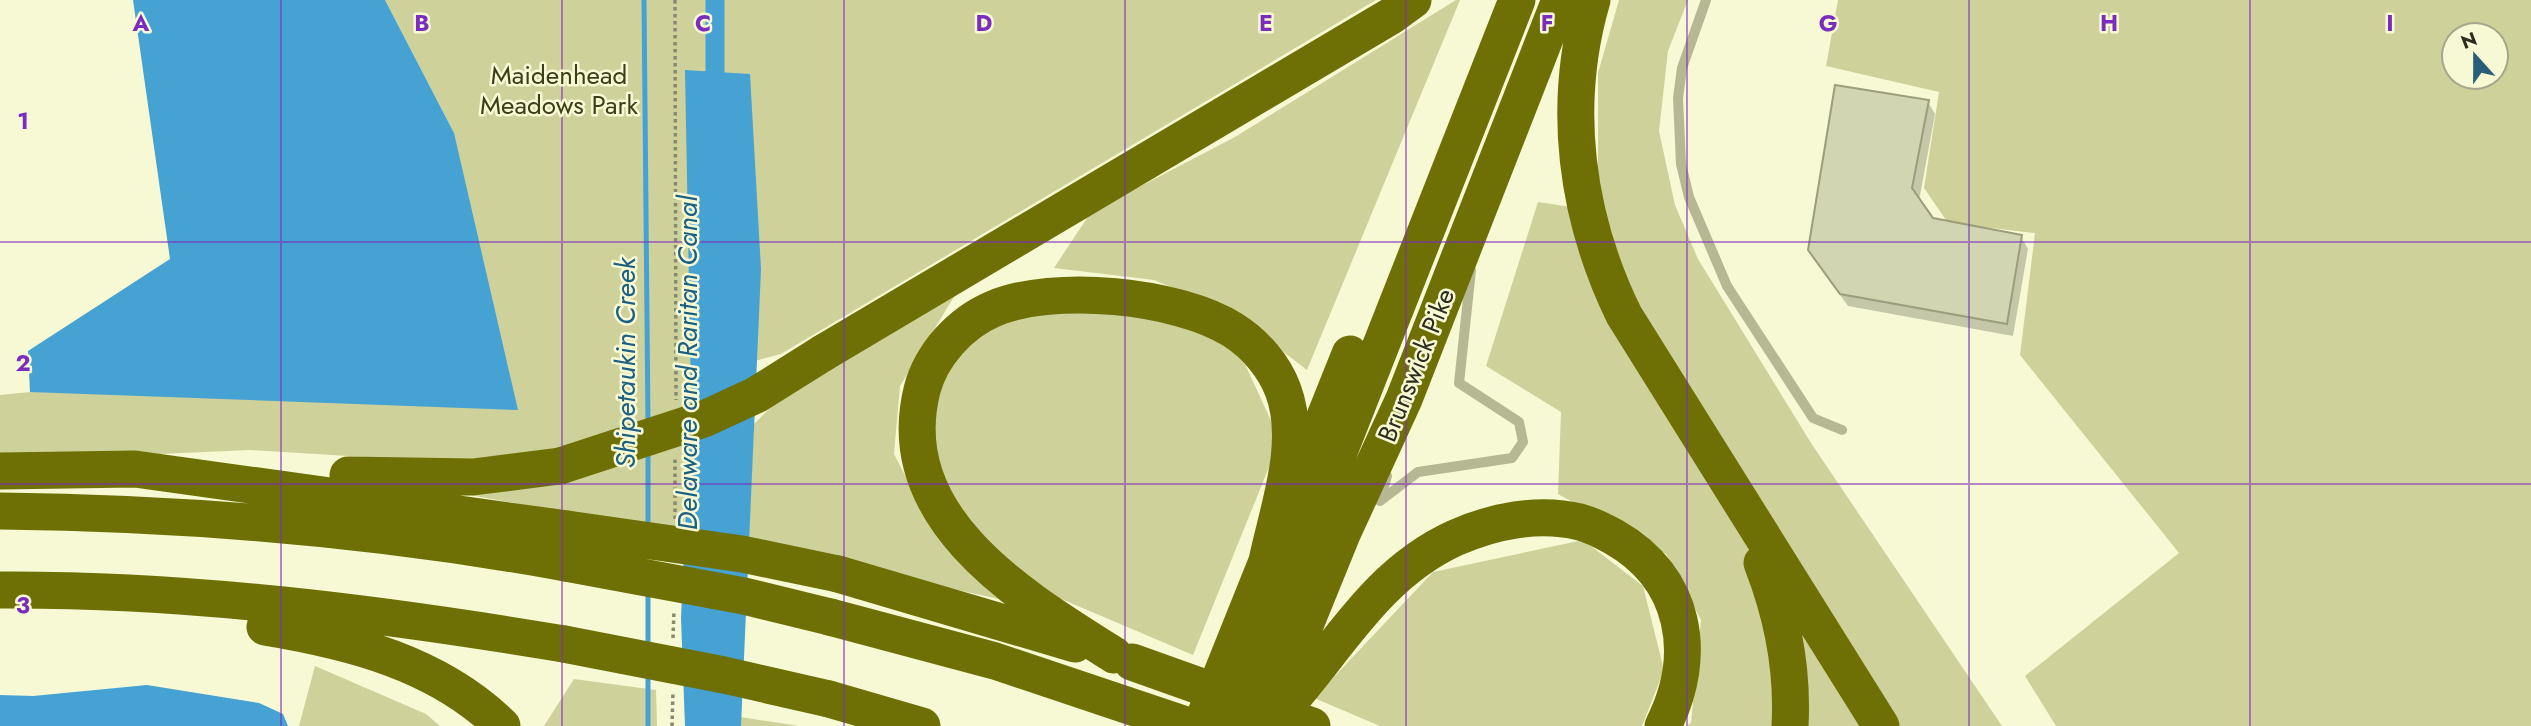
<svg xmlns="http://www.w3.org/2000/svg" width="2531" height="726" font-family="Jost,sans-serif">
<rect width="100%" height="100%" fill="#f7f9d4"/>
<path fill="#ced29a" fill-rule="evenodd" d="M385,0H1376L781,354L755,361L691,394L684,533L464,494L463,463L250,450L0,461V395L30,392L454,133Z
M1456,0H1460L1307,370L1232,312L1154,280L1054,268L1091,212L1235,137Z
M1619,0H1688L1668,51L1659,131L1675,205L1698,259L1811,443L2002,726H1686L1691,723L1701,620L1666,554L1558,494L1561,412L1486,366L1538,202L1598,211V73Z
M1838,0H2531V726H2056L2025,676L2179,553L2020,355L2035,233L1948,223L1924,188L1939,92L1826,66ZM2454,35H2496V77H2454Z
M955,295L900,386L894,454L930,524L999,599L748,545L754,424L780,398Z
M1048,307L1169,316L1239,351L1280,440L1193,655L1045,592L958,519L929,435L945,360L994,316Z
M1583,540L1643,586L1664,670L1642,726H1380L1314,698L1433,572Z
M315,666L426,714L440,726H299Z
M574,679L656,690L657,726H544Z
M740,717L799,726H741Z"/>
<path fill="#45a2d3" d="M133,0H385L454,133L518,410L30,392L28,351L170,259Z
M685,70L750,74L761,269L741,726H685L681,618L691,394Z
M147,685L259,703L283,714L288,726H0V695L33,696Z"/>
<path fill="#0003" d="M1928,102L1935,114L1919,201L1932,220L2021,237L2028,249L2013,336L1848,306L1817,263Z"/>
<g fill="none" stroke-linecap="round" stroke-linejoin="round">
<path stroke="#45a2d3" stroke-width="5" d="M644,0L648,424
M648,529V451
M648,648V591
M648,726V675"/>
<path stroke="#45a2d3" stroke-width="19" d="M715,95V0"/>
</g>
<path fill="#d2d5b1" stroke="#9b9d7b" stroke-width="2" d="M1835,85L1929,100L1912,188L1933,218L2022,235L2007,324L1840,294L1808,250Z"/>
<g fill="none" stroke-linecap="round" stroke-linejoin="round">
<path stroke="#878970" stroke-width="3.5" stroke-dasharray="3.5 3.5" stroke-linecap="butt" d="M675,0L676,400
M675,519V457
M673,638L674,611
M672,726L673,692"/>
<path stroke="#b6b893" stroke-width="10" d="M1706,0L1682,68L1678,98L1681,164L1689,197L1727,286L1813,418L1842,430
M1387,476L1380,501L1418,472L1512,458L1523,442L1519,422L1459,383L1471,270"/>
<path stroke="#6e7005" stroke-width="37" d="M1592,0C1561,106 1576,217 1624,315L1881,726
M823,353L1391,16L1413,0
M0,471L135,469L567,529
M348,475L473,477L560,466
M1296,489L1350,354
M0,511C191,513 378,529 566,563
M1762,563C1782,614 1793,671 1790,726
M838,574L1075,644
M0,590C189,589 378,613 564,644
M830,617L995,661L1189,726
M265,627C350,641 438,663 502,726
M1114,655C1022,597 890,519 922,390C931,355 960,323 993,309C1053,283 1178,295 1233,330C1255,344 1274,366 1283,390C1303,443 1278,508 1267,561
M829,699L922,726
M1283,709C1338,648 1376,574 1455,538C1493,521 1538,512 1580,522C1591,525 1603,531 1614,537C1686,578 1699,655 1663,726
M1201,726L1276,539
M1231,726L1517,0
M1264,726L1342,534L1404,399L1560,0"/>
<path stroke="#6e7005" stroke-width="37" d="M560,466L704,419L756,395L823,353
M567,529L742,554L838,574
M566,563L744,596L830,617
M564,644L724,675L829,699
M1132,662L1312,726"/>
</g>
<path fill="none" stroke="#7b2cbf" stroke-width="2" stroke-opacity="0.55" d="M281,0V726M562,0V726M844,0V726M1125,0V726M1406,0V726M1687,0V726M1969,0V726M2250,0V726M0,242H2531M0,484H2531"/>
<g text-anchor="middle" stroke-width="5" stroke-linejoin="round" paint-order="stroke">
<g font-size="26" fill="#3c3e17" stroke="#f7f9d4">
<text x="559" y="84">Maidenhead<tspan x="559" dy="30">Meadows Park</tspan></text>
</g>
<g font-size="26" fill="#2b2c1e" stroke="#f7f9d4">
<text transform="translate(1416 365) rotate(-68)" y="9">Brunswick Pike</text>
</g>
<g font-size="28" font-style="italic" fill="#1b5f81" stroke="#f7f9d4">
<text transform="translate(625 363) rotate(-90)" y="10">Shipetaukin Creek</text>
<text transform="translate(687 363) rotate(-90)" y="10">Delaware and Raritan Canal</text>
</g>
</g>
<g font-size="23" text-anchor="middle" font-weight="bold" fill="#7b2cbf" stroke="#f7f9d4" stroke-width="5" stroke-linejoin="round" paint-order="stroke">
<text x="141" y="31">A</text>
<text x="422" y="31">B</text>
<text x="703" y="31">C</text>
<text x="984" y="31">D</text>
<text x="1266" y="31">E</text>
<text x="1547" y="31">F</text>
<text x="1828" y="31">G</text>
<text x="2109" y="31">H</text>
<text x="2390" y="31">I</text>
<text x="23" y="129">1</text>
<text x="23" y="371">2</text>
<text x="23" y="613">3</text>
</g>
<g transform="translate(2475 56) rotate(339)"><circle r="33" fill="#f7f9d4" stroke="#a5a78b" stroke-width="2"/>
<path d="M0-5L12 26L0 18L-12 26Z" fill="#2a5d7a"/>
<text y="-10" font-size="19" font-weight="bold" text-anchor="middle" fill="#2b2c1e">N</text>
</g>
</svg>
